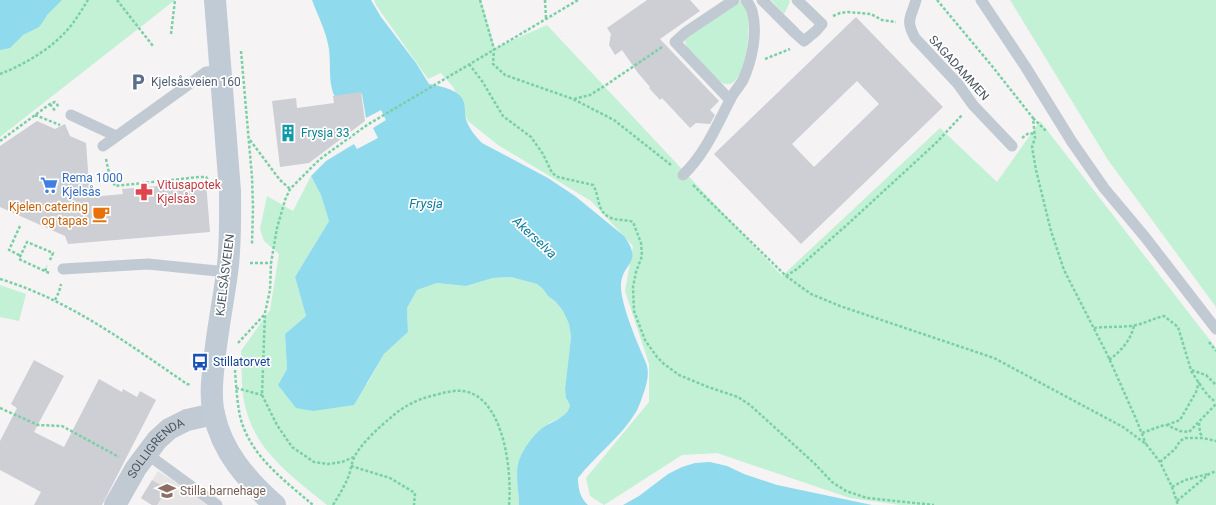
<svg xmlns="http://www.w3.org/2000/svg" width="1216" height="505" font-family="Roboto,sans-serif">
<rect width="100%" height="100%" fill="#f5f3f3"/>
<path fill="#e6e4e5" d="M158,471L179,484L207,505H152L141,498Z"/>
<path fill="#c3f1d5" d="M0,0H175L0,137Z
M374,0H481L495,48L547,25L782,276L940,128L997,182L1040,121L1216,348V505H900L850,498L717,453L682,455L604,505L590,496L586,478L649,402V364L625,291L633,246L591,201L498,145L468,121L454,88L441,73L428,79L376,5Z
M743,0C745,7 748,14 748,21C750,34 745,89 725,84C716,82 695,56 687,48L685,41L688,35Z
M771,0H789L790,2L784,14Z
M1010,0H1216V307L1108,160Z
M311,176L321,195L329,221L295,277L306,316L285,334L287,369L278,385L367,384L384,354L408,332L407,308L417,290L437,283L466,286L493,278L511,277L537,284L543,289L548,296L556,302L563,311L569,324L571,337L565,389L566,398L570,405L569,409L562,417L549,423L517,473L519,505H327C292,476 256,452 245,406C241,391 242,367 241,351L270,310L279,254L264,241L260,229L267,196L293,211Z
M0,285L26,294L19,321L0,317Z"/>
<path fill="#90daee" d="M0,0H62L47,15L42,23L39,27L23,35L10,48L0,50Z
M312,0H371L381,17L416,63L429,84C439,86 458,89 463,100C466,107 464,115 467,122C470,130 476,137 482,143L548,178L575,196L624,236C645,265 620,262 621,288C622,305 633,332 640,349C642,354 645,360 647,366C649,374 647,382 645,389C642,397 640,405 636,412C621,437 596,455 578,478C578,488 580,498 588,505H519C519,490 514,473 520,458C524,448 532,437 540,430C549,422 568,418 570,405L566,398L565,389L571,337L569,324L563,311L556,302L548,296L543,289L537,284L511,277L493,278L466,286L437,283L417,290L407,308L408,332L384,354L354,405L313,411L296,408L278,385L287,369L285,334L306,316L295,277L329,221L321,195L311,176L326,161L354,144L357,149L378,138L373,128L386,120L381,110L366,118L362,94L335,97C327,81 332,61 328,44C325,29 317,14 312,0Z
M710,462L727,466L744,474L777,485L872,505H623L639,496L668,474L682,467L695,463Z"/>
<path fill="#cdcfd5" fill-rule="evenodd" d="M647,0H690L700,11L660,39L719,101L710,110L715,115L710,124L696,123L690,128L662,98L660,100L649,88L650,87L638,73L622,50L615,55L609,45L611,34L607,28Z
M856,17L943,107L801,244L714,154ZM857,81L879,104L814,167L792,144Z
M361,92L365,121L309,163L280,167L272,101L296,98L297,108L334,103L333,96Z
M37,121L55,129L65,124L70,136L86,143L90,197L123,194L122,189L206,182L210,232L68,244L65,236L0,207V146Z
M34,360L64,376L34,432L64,447L99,379L122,392L123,389L137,397L140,391L156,400L102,505H34L41,492L0,470V441L17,408L11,404Z
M152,480L167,489L157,505H152L141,498Z"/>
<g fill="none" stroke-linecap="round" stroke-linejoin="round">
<path stroke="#7ad0a6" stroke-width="2.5" stroke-dasharray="3 2" stroke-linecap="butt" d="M117,0L153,46
M480,0L494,49L493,64L505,75L573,99L614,120L671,165
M545,0L546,18
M937,0L992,66L1033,118L1035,138L1032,147L1036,170L1051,231L1064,270L1108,356L1136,419L1146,444
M833,16L840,13L848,12L871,14L882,20L896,22
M171,34L175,0
M241,51L252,177L253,207L252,244
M765,59L790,49
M469,64L482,81L503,116L531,137L543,154L552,173L558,177L593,185C600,196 596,212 611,218C618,221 626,219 633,222L641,243L642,256L636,272L633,287L634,311L645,340L657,357L664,364L679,375L708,387L738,397L750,405L814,463L832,482L846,491L867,498L934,505
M0,74C26,64 56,46 73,23C78,16 83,8 88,0
M574,99L590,95L606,85L662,47
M50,104L56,112
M35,115L60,125
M1033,118L1046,131
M1022,138L1029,133L1034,134
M250,140L280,180L290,189
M0,141L50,104L55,102L59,107
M106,159L109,173L115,186L199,177H206L208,180
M693,185L786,276L811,294L840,306L994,358L1123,427L1146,444L1160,462L1172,487L1178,505
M20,226L9,250L21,256
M250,263H271
M45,271L47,266
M49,273L19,259L27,242L53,253L50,260
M786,276L797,269L849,223L937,142L962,115
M0,279C69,300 127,343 187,384L191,385
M55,300L59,292L61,284
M1094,328C1108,326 1122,328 1136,325C1146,323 1154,318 1164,316L1178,327L1191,370L1206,375L1216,385
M1209,342L1216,351
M238,343L265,314
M1109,360C1122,350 1130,341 1134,326
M235,370C236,385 237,401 240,416C249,455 284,480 313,505
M1191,371C1199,382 1205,395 1216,402
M236,388L262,395
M0,408L38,425L62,426L119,457
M1199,423L1200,433L1203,437
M1167,425L1180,420L1196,392L1199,382
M1142,433L1161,426L1167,425L1180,431L1189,432L1216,404
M354,457L342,462L328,464L314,462L292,447L277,425L262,395L265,313L270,290L271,263L277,228L285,200L290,189L320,159L367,125L578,0
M1160,462L1175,449L1180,441L1185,438H1203L1216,441
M351,466L390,478L415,493L414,505
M1172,487L1185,480L1208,474
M1177,501L1209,474L1216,471
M333,505C339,495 345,486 349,475C351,470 351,464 354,458C358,447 378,428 388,420C402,407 417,399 435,395C446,392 458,389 468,392C505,403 512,474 509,505"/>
<path stroke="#c1cad2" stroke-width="11" d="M762,0L795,33L804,41L816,31L822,24L797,0
M916,0C911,18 905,19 915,38L958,84L973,105L1012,146
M981,0L1025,66L1072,142L1104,188L1145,237L1216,329
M730,100L675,42L686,32L734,0
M71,115L116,136
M103,146L206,72L220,71
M683,175C705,154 716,127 730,100C733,93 739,87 743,80C752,60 758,32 752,11C751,7 748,3 746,0
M63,269L148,264L227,272
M147,454L217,505"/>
<path stroke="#c1cad2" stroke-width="22" id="s1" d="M115,505L136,468L157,440L169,429L187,420L214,414"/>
<path stroke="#c1cbd6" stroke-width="22" d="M215,0L230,191C230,219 231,245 227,273C223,303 217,332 214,363C212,379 210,397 214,414C222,452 247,480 275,505"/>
</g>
<defs>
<g id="parking-bare" transform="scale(1.38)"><path d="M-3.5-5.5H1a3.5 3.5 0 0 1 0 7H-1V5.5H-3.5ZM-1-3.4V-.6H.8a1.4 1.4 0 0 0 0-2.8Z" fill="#5c6f8a" stroke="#fff" stroke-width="2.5" paint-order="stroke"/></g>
<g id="building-bare" transform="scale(1.38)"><path d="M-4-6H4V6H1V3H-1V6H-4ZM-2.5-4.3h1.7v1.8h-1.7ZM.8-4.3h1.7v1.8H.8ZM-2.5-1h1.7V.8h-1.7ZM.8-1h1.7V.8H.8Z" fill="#0f9aa8" stroke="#fff" stroke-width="2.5" paint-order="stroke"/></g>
<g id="supermarket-bare" transform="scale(1.38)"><path d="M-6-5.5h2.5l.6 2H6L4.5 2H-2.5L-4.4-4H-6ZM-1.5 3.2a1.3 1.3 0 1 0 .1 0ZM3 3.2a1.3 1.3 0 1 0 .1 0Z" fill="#3f7fe0" stroke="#fff" stroke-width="2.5" paint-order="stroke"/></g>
<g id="pharmacy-bare" transform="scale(1.38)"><path d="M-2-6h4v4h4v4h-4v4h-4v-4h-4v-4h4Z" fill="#e0444e" stroke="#fff" stroke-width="2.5" paint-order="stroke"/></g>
<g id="cafe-bare" transform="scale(1.38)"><path d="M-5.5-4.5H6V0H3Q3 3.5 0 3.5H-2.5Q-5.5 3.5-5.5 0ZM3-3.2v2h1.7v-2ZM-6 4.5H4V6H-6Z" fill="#e8710a" stroke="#fff" stroke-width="2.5" paint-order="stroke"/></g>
<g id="bus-bare" transform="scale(1.38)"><path d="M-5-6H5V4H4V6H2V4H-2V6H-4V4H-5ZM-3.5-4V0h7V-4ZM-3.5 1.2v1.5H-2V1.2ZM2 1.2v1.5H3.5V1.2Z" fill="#1a4fb4" stroke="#fff" stroke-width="2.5" paint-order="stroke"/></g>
<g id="school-bare" transform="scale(1.38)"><path d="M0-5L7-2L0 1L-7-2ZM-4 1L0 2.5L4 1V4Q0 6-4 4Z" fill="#8d6e63" stroke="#fff" stroke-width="2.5" paint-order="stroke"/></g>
</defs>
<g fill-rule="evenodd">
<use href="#parking-bare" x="138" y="82"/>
<use href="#building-bare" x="288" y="133"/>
<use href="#supermarket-bare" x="49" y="185"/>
<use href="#pharmacy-bare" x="144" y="192"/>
<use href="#cafe-bare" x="101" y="214"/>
<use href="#bus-bare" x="200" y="362"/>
<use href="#school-bare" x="167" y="491"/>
</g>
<g text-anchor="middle" stroke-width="3.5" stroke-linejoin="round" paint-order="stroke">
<g font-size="12" fill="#4a5661" stroke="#fff">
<text transform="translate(959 68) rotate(48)" y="4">SAGADAMMEN</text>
<text transform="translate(225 275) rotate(-83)" y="4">KJELSÅSVEIEN</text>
<text dy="4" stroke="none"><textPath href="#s1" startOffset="71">SOLLIGRENDA</textPath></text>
</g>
<g font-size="12" fill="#4e5e75" stroke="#fff" text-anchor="start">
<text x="151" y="86">Kjelsåsveien 160</text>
</g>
<g font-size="12" fill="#0d838f" stroke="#fff" text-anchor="start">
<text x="301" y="137">Frysja 33</text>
</g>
<g font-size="12" fill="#366cbe" stroke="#fff" text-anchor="start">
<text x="62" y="182">Rema 1000<tspan x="62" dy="14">Kjelsås</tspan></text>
</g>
<g font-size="12" fill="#be3a42" stroke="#fff" text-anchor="start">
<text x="157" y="189">Vitusapotek<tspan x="157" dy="14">Kjelsås</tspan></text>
</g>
<g font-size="12" fill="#c56008" stroke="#fff" text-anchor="end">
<text x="88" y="211">Kjelen catering<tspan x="88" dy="14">og tapas</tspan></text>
</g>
<g font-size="12" fill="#164399" stroke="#fff" text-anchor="start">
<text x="213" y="366">Stillatorvet</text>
</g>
<g font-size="12" fill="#785e54" stroke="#fff" text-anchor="start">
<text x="180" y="495">Stilla barnehage</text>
</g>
<g font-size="13" font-style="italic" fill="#0c7c9b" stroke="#fff">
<text x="426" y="208">Frysja</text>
<text transform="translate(535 237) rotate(43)" y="5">Akerselva</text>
</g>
</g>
</svg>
